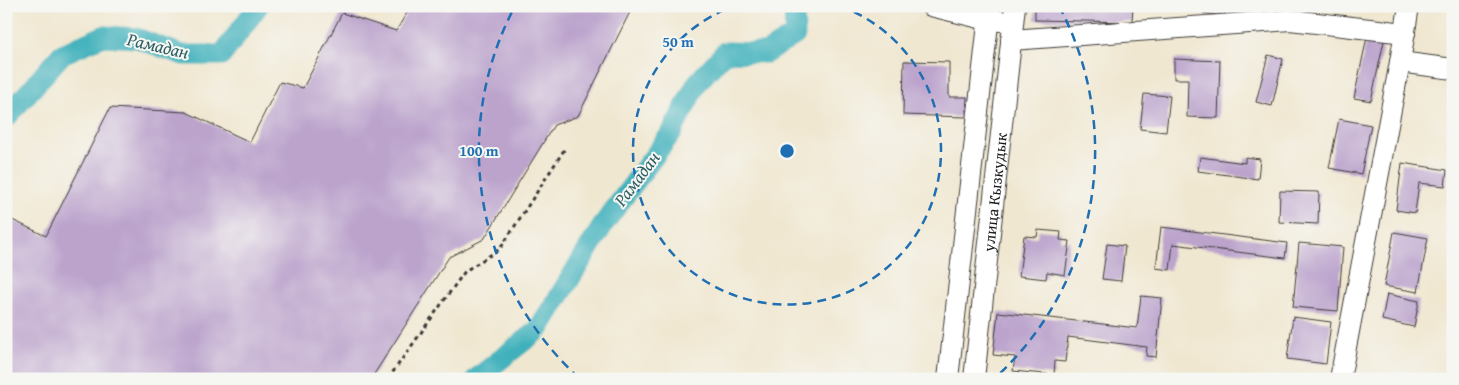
<svg xmlns="http://www.w3.org/2000/svg" width="1459" height="385" font-family="'Gentium Book Plus',serif">
<rect width="100%" height="100%" fill="#f6f6f2"/>
<filter id="ink" filterUnits="userSpaceOnUse"><feTurbulence type="fractalNoise" baseFrequency=".02" numOctaves="2"/><feDisplacementMap in="SourceGraphic" scale="10" xChannelSelector="R" yChannelSelector="G"/><feConvolveMatrix kernelMatrix="1 2 1 2 8 2 1 2 1" color-interpolation-filters="sRGB"/></filter>
<filter id="wash" filterUnits="userSpaceOnUse"><feTurbulence type="fractalNoise" baseFrequency=".0096" numOctaves="4" result="noise"/><feDisplacementMap in="SourceGraphic" scale="20" xChannelSelector="R" yChannelSelector="G"/><feGaussianBlur stdDeviation="1.12" result="paint"/><feColorMatrix in="noise" values="0 0 0 0 0 0 0 0 0 0 0 0 0 0 0 0 0 1.4 0 .05"/><feComposite in="paint" operator="in"/></filter>
<g filter="url(#wash)">
<rect width="100%" height="100%" fill="#f0e7d0"/>
<g fill="none" stroke-linecap="round" stroke-linejoin="round">
<path stroke="#41b1bc" stroke-width="21" d="M6,118L62,54L103,36L136,38L183,55H222L258,6
M476,379L539,329L605,222L672,132L697,83L725,52L766,53L795,35L794,6"/>
</g>
<g id="blocks">
<path fill="#bba3cc" d="M411,6H633L578,116L554,125L484,239L449,257L371,379H6V217L46,236L110,108L186,112L250,142L280,82L303,88L342,13L396,31Z
M1035,6H1133L1132,22L1035,20Z
M1204,6H1226L1224,16L1203,13Z
M1367,37L1384,41L1371,101L1354,98Z
M1268,55L1283,59L1272,106L1256,102Z
M1174,59L1220,61L1218,118L1187,117L1188,79H1174Z
M904,61L949,62V97H967L966,117L903,115Z
M1144,94L1170,96L1166,132L1140,129Z
M1339,119L1371,125L1361,174L1329,168Z
M1200,157L1245,163V157L1260,159L1258,179L1198,171Z
M1402,163L1447,170L1445,186L1419,183L1415,213L1396,210Z
M1280,191L1319,192L1318,224L1279,222Z
M1161,227L1287,243L1285,258L1173,244L1170,270L1156,268Z
M1038,230L1061,232L1060,240L1070,241L1065,275L1047,272L1046,279L1019,276L1024,236L1037,237Z
M1394,232L1428,238L1418,292L1384,286Z
M1299,243L1343,247L1338,311L1293,307Z
M1107,244L1125,246L1121,281L1102,279Z
M1387,294L1419,301L1414,327L1382,320Z
M1141,296L1162,298L1156,357L1146,356L1147,347L1068,337L1065,362L1055,361L1054,375L1013,371L1015,357L993,355L998,312L1137,328Z
M1293,317L1331,322L1326,364L1287,359Z"/>
</g>
</g>
<g filter="url(#ink)">
<use href="#blocks" fill-opacity="0" stroke="#3c3a37" stroke-width="1"/>
<g fill="none" stroke-linecap="round" stroke-linejoin="round">
<g stroke="#3c3a37" stroke-width="22">
<g id="minor">
<path d="M931,6L988,20L1001,21"/>
<path d="M1011,40L1290,20L1405,33"/>
<path d="M1400,62L1453,69"/>
<path d="M948,379L990,6"/>
<path id="s1" d="M974,379L1015,6"/>
<path d="M1340,379L1400,62L1409,6"/>
</g>
</g>
<path stroke="#3c3a37" stroke-width="3" stroke-dasharray="4 4" stroke-linecap="butt" d="M388,379L465,271L500,249L566,147"/>
<use href="#minor" stroke="#fff" stroke-width="20"/>
</g>
</g>
<g fill="none" stroke="#1f6fb2" stroke-width="2.5" stroke-dasharray="9 6">
<path d="M840 6A154 154 0 1 1 734 6"/>
<path d="M579 378A308 308 0 0 1 515 6M1059 6A308 308 0 0 1 995 378"/>
</g>
<g text-anchor="middle" stroke-width="4" stroke-linejoin="round" paint-order="stroke">
<g font-size="16" fill="#1c1c1c" stroke="#f6f6f2">
<text dy="6" stroke="none"><textPath href="#s1" startOffset="188">улица Кызкудык</textPath></text>
</g>
<g font-size="18" font-style="italic" fill="#2d5f64" stroke="#f6f6f2">
<text transform="translate(158 46) rotate(13)" y="6">Рамадан</text>
<text transform="translate(637 179) rotate(-53)" y="6">Рамадан</text>
</g>
</g>
<circle cx="787" cy="151" r="8" fill="#1f6fb2" stroke="#f6f6f2" stroke-width="2.5"/>
<g font-size="15" text-anchor="middle" font-weight="bold" fill="#1f6fb2" stroke="#f6f6f2" stroke-width="4" stroke-linejoin="round" paint-order="stroke">
<text x="678" y="47">50 m</text>
<text x="479" y="156">100 m</text>
</g>
<rect width="1459" height="385" fill="none" stroke="#f6f6f2" stroke-width="25"/>
</svg>
